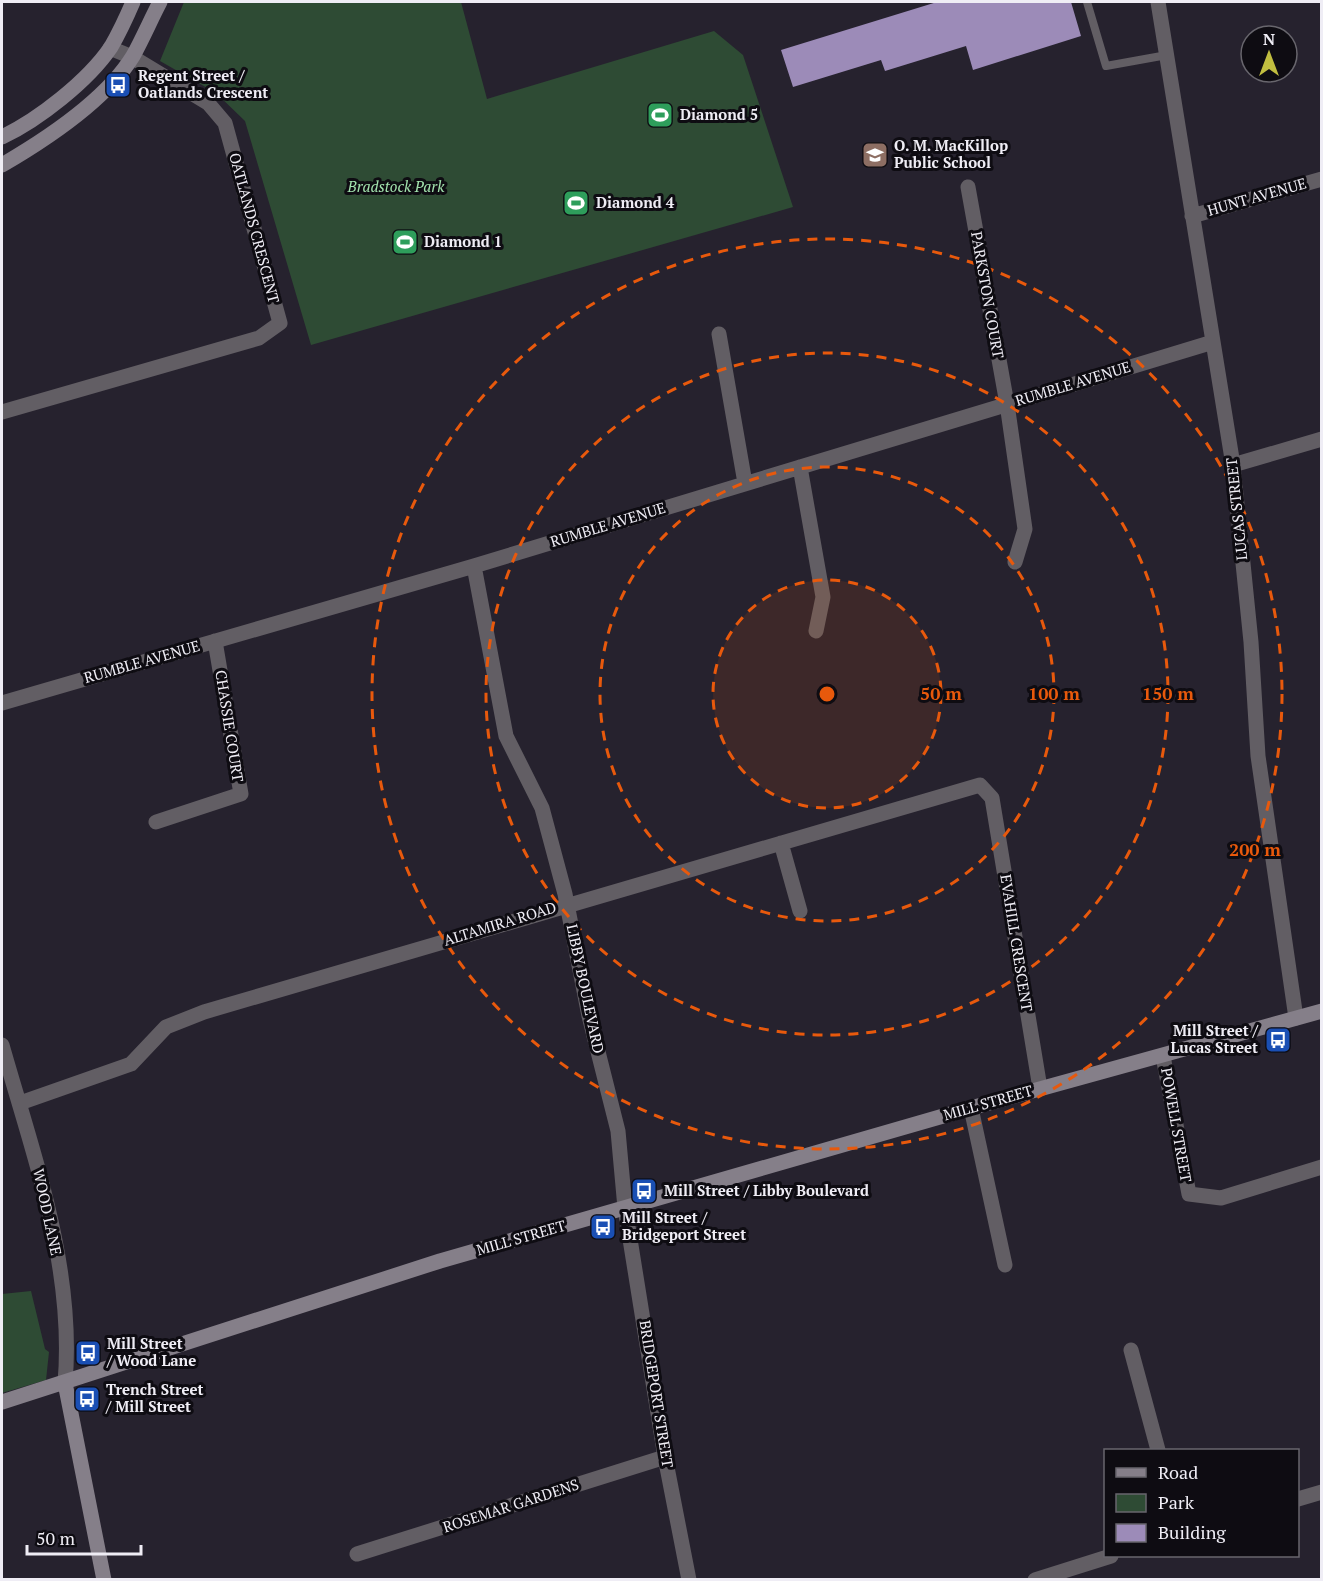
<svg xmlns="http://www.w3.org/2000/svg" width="1323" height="1581" font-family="'PT Serif',serif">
<rect width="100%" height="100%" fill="#26222e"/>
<path fill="#2e4b34" d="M184,2H461L487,99L714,31L743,55L793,207L311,345L245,121L216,93L160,61Z
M31,1291L45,1349L49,1352L46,1380L2,1393V1294Z"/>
<path fill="#9c8bb8" d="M937,2H1071L1081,36L973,70L966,46L885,71L881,60L793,87L781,50Z"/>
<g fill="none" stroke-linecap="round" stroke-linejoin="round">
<path stroke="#625e64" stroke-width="8" d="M1087,2L1106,66L1167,55"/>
<path stroke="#625e64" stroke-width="15" d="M1158,2L1233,465L1251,642L1258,756L1296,1018
M968,187L1007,404L1025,529L1015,562
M1192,216L1322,179
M719,334L745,483
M2,412L259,338L280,323L225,123L208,103L132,57L110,48
M1233,465L1322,439
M800,467L823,597L816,631
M474,566L506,736L542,808L565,894L589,1016L618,1131L625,1208L665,1457L689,1580
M2,703L474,566L1213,342
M156,822L241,794L215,641
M781,843L800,911
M2,1045C33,1154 75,1268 65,1383
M1163,1056L1189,1194L1221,1198L1322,1167
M20,1103L131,1064L166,1027L204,1012L980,785L992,798L1040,1088
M971,1108L1005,1265
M1131,1350L1158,1450
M1298,1499L1322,1492
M357,1554L665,1457
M1035,1580L1111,1556"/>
<path stroke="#857f89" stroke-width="15" d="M2,137C38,120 88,81 111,47C119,33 127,16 133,2
M2,165C45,140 106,100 133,56C143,38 151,19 160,2
M65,1383L104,1580
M2,1402L440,1261L971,1108L1322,1011"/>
</g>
<circle cx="827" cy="694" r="114" fill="#e8590c" fill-opacity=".12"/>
<g fill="none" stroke="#e8590c" stroke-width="3" stroke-dasharray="10 8">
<circle cx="827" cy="694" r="114"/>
<circle cx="827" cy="694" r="227"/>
<circle cx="827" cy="694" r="341"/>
<circle cx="827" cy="694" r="455"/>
</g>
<defs>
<g id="bus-square" transform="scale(1.35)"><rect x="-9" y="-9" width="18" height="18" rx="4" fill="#1a4fb4" stroke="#0e0c12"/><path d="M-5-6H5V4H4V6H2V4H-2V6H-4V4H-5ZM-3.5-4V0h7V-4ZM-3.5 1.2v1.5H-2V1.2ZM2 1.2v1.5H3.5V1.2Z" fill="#fff"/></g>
<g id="stadium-square" transform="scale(1.35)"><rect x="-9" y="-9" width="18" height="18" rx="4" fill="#2e9e5b" stroke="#0e0c12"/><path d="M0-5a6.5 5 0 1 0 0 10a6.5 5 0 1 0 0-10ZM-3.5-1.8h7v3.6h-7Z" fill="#fff"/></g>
<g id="school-square" transform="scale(1.35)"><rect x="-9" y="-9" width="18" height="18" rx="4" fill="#8d6e63" stroke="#0e0c12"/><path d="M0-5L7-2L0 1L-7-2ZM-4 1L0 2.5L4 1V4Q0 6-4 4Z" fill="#fff"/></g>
</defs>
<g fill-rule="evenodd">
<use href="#bus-square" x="118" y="85"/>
<use href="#stadium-square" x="660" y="115"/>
<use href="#school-square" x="875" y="155"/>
<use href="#stadium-square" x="576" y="203"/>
<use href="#stadium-square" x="405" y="242"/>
<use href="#bus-square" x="1278" y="1040"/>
<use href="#bus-square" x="644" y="1191"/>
<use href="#bus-square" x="603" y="1227"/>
<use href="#bus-square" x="88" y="1353"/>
<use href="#bus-square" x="87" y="1399"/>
</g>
<g text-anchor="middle" stroke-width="6" stroke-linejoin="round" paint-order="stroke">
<g font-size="15" font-weight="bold" fill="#efedf5" stroke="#0e0c12" text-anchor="start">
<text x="138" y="81">Regent Street /<tspan x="138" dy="17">Oatlands Crescent</tspan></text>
<text x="680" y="120">Diamond 5</text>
<text x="894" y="151">O. M. MacKillop<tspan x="894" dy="17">Public School</tspan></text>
<text x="596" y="208">Diamond 4</text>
<text x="424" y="247">Diamond 1</text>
<text x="1258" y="1036" text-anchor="end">Mill Street /<tspan x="1258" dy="17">Lucas Street</tspan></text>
<text x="664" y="1196">Mill Street / Libby Boulevard</text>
<text x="622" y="1223">Mill Street /<tspan x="622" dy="17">Bridgeport Street</tspan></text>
<text x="107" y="1349">Mill Street<tspan x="107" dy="17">/ Wood Lane</tspan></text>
<text x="106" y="1395">Trench Street<tspan x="106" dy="17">/ Mill Street</tspan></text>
</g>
<g font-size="15" font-style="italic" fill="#a3e3ae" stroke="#0e0c12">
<text x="396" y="192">Bradstock Park</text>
</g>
<g font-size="15" fill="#efedf5" stroke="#0e0c12">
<text transform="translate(1257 197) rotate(-16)" y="5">HUNT AVENUE</text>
<text transform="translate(254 228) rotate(75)" y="5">OATLANDS CRESCENT</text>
<text transform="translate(987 295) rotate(80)" y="5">PARKSTON COURT</text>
<text transform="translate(1073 384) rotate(-17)" y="5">RUMBLE AVENUE</text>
<text transform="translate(1237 509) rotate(-96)" y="5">LUCAS STREET</text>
<text transform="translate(608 525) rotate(-17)" y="5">RUMBLE AVENUE</text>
<text transform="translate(142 662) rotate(-16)" y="5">RUMBLE AVENUE</text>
<text transform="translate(229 726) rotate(81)" y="5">CHASSIE COURT</text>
<text transform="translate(500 924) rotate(-17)" y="5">ALTAMIRA ROAD</text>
<text transform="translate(1016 943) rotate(81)" y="5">EVAHILL CRESCENT</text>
<text transform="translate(585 989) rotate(78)" y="5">LIBBY BOULEVARD</text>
<text transform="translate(988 1103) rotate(-16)" y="5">MILL STREET</text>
<text transform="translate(1176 1125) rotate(80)" y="5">POWELL STREET</text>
<text transform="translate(47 1212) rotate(78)" y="5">WOOD LANE</text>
<text transform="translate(521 1238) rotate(-16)" y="5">MILL STREET</text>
<text transform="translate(656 1394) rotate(81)" y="5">BRIDGEPORT STREET</text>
<text transform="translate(511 1506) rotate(-18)" y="5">ROSEMAR GARDENS</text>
</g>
</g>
<circle cx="827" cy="694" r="9" fill="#e8590c" stroke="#0e0c12" stroke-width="3"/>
<g font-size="18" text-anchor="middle" font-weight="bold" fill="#e8590c" stroke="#0e0c12" stroke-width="6" stroke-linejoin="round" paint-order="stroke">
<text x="941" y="700">50 m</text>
<text x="1054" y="700">100 m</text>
<text x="1168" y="700">150 m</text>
<text x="1255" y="856">200 m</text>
</g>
<rect width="1323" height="1581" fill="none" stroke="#efedf5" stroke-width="6"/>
<rect x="1104" y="1449" width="195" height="108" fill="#0e0c12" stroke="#68666d" stroke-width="1.5"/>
<rect x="1116" y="1468" width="30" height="9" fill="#857f89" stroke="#68666d" stroke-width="1.5"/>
<text x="1158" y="1479" font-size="18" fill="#efedf5">Road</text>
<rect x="1116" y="1494" width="30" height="18" fill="#2e4b34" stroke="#68666d" stroke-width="1.5"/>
<text x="1158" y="1509" font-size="18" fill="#efedf5">Park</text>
<rect x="1116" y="1524" width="30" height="18" fill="#9c8bb8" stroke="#68666d" stroke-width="1.5"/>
<text x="1158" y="1539" font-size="18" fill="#efedf5">Building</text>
<g transform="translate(1269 54)"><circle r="28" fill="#0e0c12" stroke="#68666d" stroke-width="1.5"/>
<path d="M0-4.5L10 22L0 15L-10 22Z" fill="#c1be40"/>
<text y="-9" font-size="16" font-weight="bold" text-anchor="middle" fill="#efedf5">N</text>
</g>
<path d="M27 1545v9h114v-9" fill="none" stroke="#efedf5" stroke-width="3"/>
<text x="36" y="1545" font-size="18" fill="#efedf5" stroke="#0e0c12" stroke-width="4.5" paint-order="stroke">50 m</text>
</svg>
